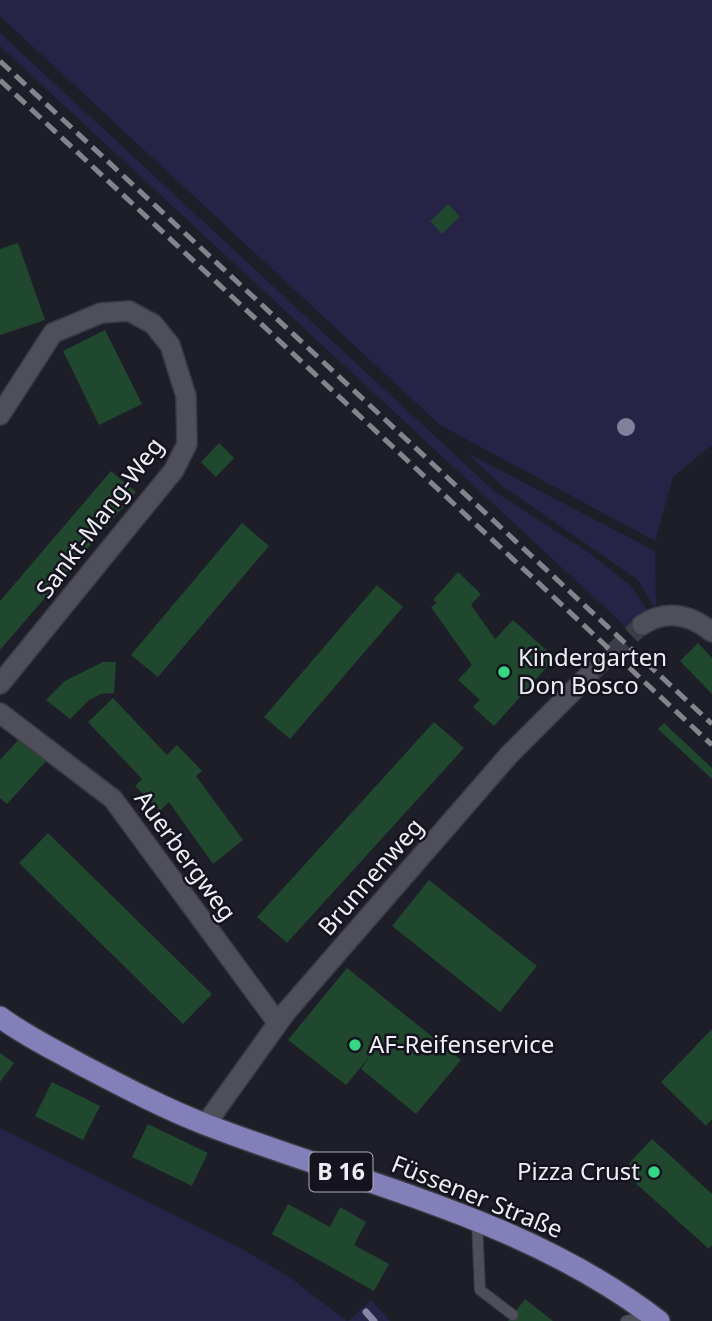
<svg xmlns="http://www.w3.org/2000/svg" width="712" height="1321" font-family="'Noto Sans',sans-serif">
<rect width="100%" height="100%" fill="#1e1e28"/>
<path fill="#262346" d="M0,0H712V445L673,477L655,541L440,425L0,16Z
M0,33L494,491L588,552L631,586L650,614L628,629L0,46Z
M467,453L655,551L656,611L638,580L501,485Z
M0,1128L242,1249L288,1276L347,1321H0Z
M371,1300L390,1321H348Z"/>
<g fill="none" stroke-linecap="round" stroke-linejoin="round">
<path stroke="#8786a4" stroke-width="7" d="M366,1312L374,1321"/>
</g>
<path fill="#1f482f" d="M448,204L460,217L442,234L430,221Z
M18,243L45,320L0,335V249Z
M105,330L142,404L99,425L63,351Z
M219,443L234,458L216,477L201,462Z
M111,471L136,492L0,650V601Z
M242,523L269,546L158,677L131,655Z
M458,572L481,594L471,605L495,639L513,620L555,658L494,726L473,707L480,700L458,680L472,665L431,607L437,603L433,600Z
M377,585L403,607L290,739L264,717Z
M698,643L712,658V694L680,661Z
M103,662H116L114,693L101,694L89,700L70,719L46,700L65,681Z
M113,698L167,755L177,745L202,771L196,776L243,840L213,864L169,802L160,811L135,786L142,779L88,722Z
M434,722L464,748L287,943L257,917Z
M664,723L712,768V779L658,729Z
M21,737L47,760L7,804L0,798V760Z
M48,833L212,994L183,1024L19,863Z
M429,880L537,966L500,1012L392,926Z
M347,968L461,1060L416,1114L361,1069L370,1056L346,1085L288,1040Z
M712,1029V1119L706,1126L661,1082Z
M0,1053L14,1063L0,1082Z
M52,1082L100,1106L83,1140L35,1116Z
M148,1124L208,1153L192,1186L132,1157Z
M652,1139L712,1194V1245L709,1249L622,1171Z
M288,1204L330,1227L340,1207L366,1222L354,1245L389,1264L374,1291L272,1234Z
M525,1299L553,1321H508Z"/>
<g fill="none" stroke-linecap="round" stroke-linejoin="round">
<path stroke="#3d3d47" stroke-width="19" stroke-dasharray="19 10" stroke-linecap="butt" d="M589,675L642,625"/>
<g stroke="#3b3b43" stroke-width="12">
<path id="lane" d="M477,1221L480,1290L513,1315
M626,1321L649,1316"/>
</g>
<g stroke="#3b3b43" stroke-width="22">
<path id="street" d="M0,415L53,333L101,313L129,311L153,324L170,345L186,396L187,444L174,470L0,684
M642,625C666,609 690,614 712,632
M0,713L113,799L277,1022
M205,1125L286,1012L509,755L589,675"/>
</g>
<g stroke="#3b3b43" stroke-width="24">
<path id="primary" d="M0,1017C24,1035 51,1048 78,1063C120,1085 163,1108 207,1125C363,1185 525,1218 659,1321"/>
</g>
<use href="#lane" stroke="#4f4f5b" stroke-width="10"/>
<use href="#street" stroke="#4f4f5b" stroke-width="19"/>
<use href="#primary" stroke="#8380b9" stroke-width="21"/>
<path stroke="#84848d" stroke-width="5" stroke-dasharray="14 7" stroke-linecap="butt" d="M0,61L712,724
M0,80L712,745"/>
</g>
<circle fill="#80809b" cx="626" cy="427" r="9"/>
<g fill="#33d882" stroke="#15141e" stroke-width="2.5">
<circle cx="504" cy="672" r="7"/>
<circle cx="355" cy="1045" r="7"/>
<circle cx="654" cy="1172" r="7"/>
</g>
<g text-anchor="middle" stroke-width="5" stroke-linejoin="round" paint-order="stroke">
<rect fill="#15141e" stroke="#adadb5" stroke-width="2" x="309.5" y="1152.5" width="63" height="39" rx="5"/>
<g font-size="23" font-weight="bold" fill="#eeeef6">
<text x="341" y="1180">B 16</text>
</g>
<g font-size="24" fill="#eeeef6" stroke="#15141e">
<text transform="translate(100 518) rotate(-53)" y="8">Sankt-Mang-Weg</text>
<text transform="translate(185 856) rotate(54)" y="8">Auerbergweg</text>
<text transform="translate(371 877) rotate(-49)" y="8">Brunnenweg</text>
<text transform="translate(477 1197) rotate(22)" y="8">Füssener Straße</text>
</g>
<g font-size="24" fill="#eeeef6" stroke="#15141e" text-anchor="start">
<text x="518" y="666">Kindergarten<tspan x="518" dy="28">Don Bosco</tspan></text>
<text x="369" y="1053">AF-Reifenservice</text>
<text x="640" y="1180" text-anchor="end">Pizza Crust</text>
</g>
</g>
</svg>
